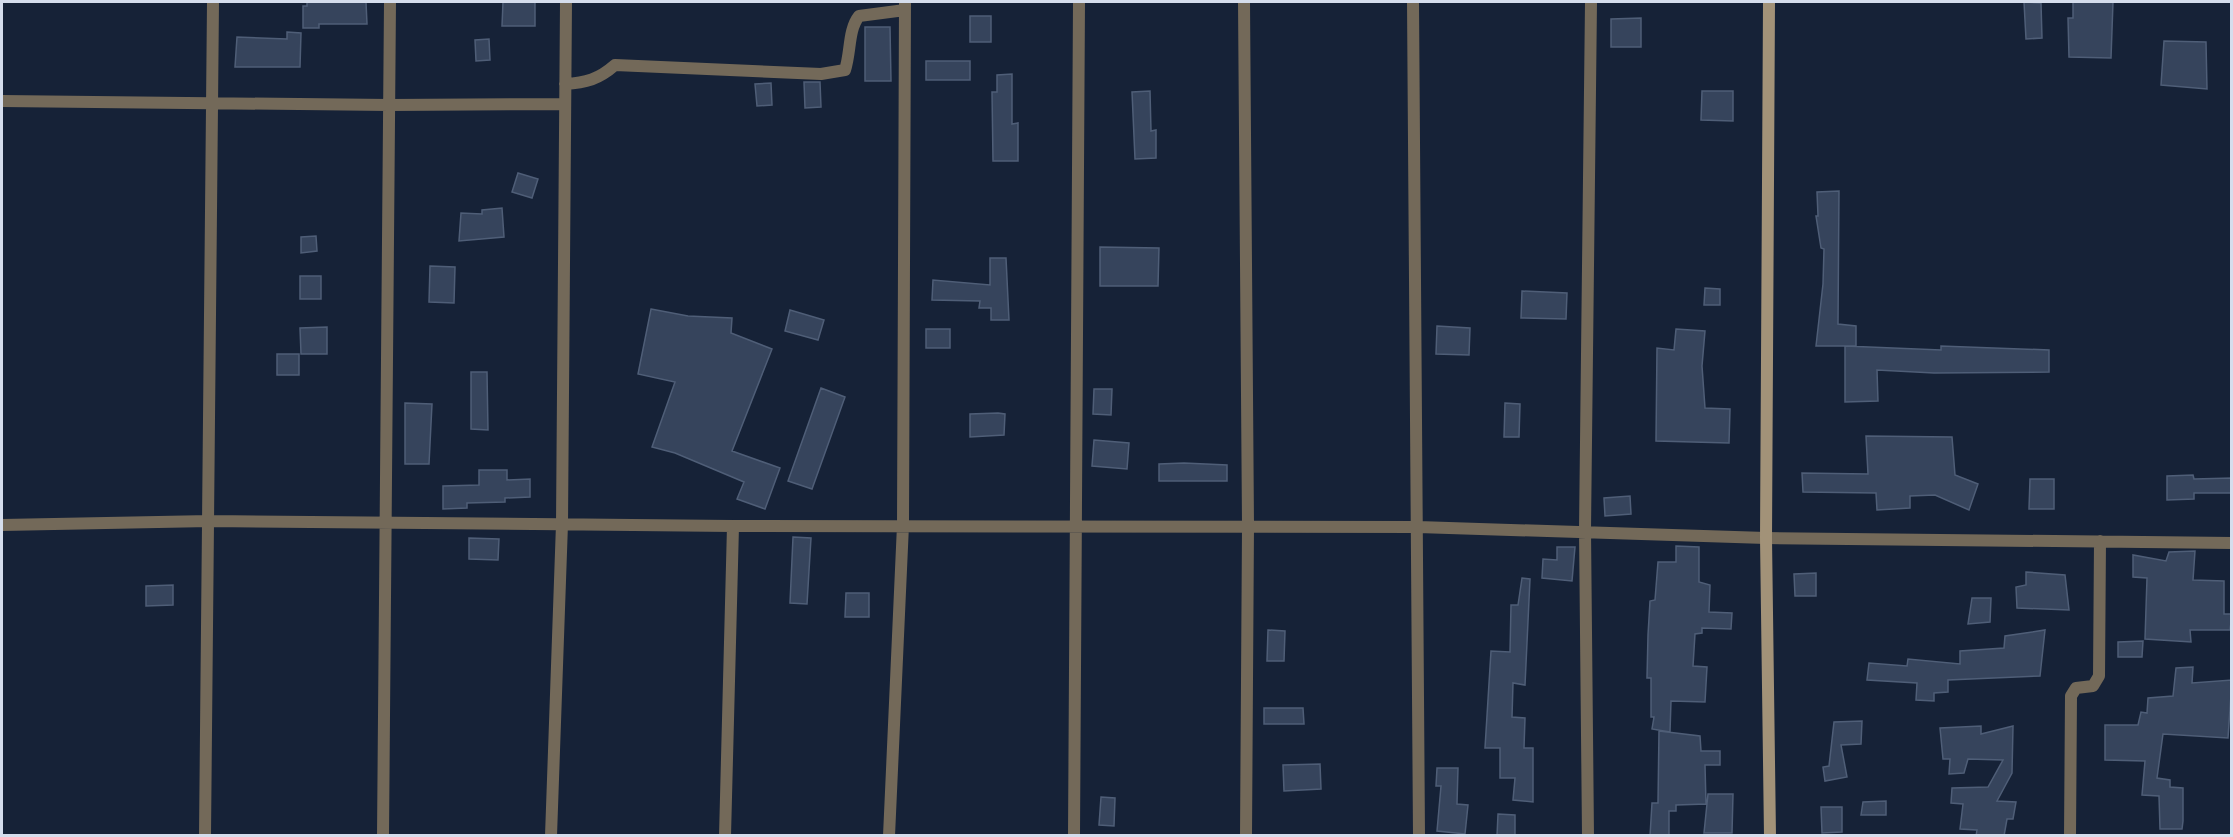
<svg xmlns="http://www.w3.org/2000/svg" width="2233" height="837" font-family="Signika,sans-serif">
<rect width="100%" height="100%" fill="#162237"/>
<path fill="#36445c" stroke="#4f5e77" stroke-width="1.5" d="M307,2H366L367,24H319V28H303V6H307Z
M503,2H535V26H502Z
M2024,2L2041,3L2042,38L2026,39Z
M2073,2H2113L2111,58L2069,57L2068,18H2073Z
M970,16H991V42H970Z
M1641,18V47H1611V19Z
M865,27H890L891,81H865Z
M287,32L301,33L300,67H235L237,37L287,39Z
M489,39L490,60L476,61L475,40Z
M2164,41L2206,42L2207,89L2161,85Z
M926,61H970V80H926Z
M1012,74V124L1018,123V161H993L992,92H997V75Z
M804,82H820L821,107L805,108Z
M771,83L772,105L757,106L755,84Z
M1150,91L1151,131L1156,130V158L1135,159L1132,92Z
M1702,91H1733V121L1701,120Z
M518,173L538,179L532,198L512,192Z
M1839,191L1838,324L1856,326V346H1816L1823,284L1824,249L1821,248L1816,216H1818L1817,192Z
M502,208L504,237L459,241L461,213L482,214V210Z
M316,236L317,251L301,253V237Z
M1100,247L1159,248L1158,286H1100Z
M990,258H1006L1009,320H991V308H979L980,301L932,300L933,280L990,285Z
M430,266L455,267L454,303L429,302Z
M300,276H321V299H300Z
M1705,288L1720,289V305H1704Z
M1522,291L1567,293L1566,319L1521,318Z
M651,309L688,316L732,318L731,333L772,349L732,451L780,468L765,509L737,499L744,482L675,453L652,447L675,382L638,374Z
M790,310L824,320L818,340L785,331Z
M1437,326L1470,328L1469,355L1436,354Z
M327,327V354H301L300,328Z
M926,329H950V348H926Z
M1676,329L1705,331L1702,366L1705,408L1730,409L1729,443L1656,441L1657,348L1674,350Z
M1845,346L1941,350V346L2049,350V372L1934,373L1877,370L1878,401L1845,402Z
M277,354H299V375H277Z
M471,372H487L488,430L471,429Z
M821,388L845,397L812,489L788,481Z
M1094,389H1112L1111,415L1093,414Z
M405,403L432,404L429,464H405Z
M1505,403L1520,404L1519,437H1504Z
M998,413L1005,414L1004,435L970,437V414Z
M1866,436L1952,437L1955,475L1978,484L1969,510L1935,495L1910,496V508L1877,510L1876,493L1803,492L1802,473L1868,474Z
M1094,440L1129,443L1127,469L1092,466Z
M1184,463L1227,465V481H1159V464Z
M479,470H507V480L530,479V497L505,498V502L467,503V508L443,509V486L479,485Z
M2193,475L2194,479L2232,478V493H2194V499L2167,500V476Z
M2030,479H2054V509H2029Z
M1630,496L1631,514L1605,516L1604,498Z
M793,537L811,538L807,604L790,603Z
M469,538L499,539L498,560L469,559Z
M1676,546L1699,547V582L1710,585L1709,612L1732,613L1731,629L1702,628V633L1695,634L1693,666L1707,667L1705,702L1671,701L1670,732L1652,729L1654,717H1651V678H1647L1648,635L1650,601L1655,600L1658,562H1676Z
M1557,547H1575L1572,581L1542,578L1543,559L1557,560Z
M2195,551L2193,580L2224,581V614H2232L2230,630H2190L2191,642L2145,639L2147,578L2133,577V555L2166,561L2169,552Z
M2026,572L2065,575L2069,610L2017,608L2016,587L2026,585Z
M1816,573V596H1795L1794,574Z
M1522,578L1530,579L1525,685L1513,683L1512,717L1525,718L1524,748H1533V802L1513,800L1515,778H1500V748H1485L1491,651L1510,652L1511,605H1518Z
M173,585V605L146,606V586Z
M846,593H869V617H845Z
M1972,598H1991L1990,622L1968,624Z
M1268,630L1285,631L1284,661H1267Z
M2045,630L2040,676L1948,680V692L1934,693V701L1916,700L1917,683L1867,680L1869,663L1907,666L1908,659L1960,664V651L2004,648L2005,636Z
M2143,641L2142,657H2118V642Z
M2193,667L2192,683L2232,680L2228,738L2163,734L2157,778L2170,780V787L2183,788V821L2182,829H2160L2159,796L2142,795L2145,761L2105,760V725H2138L2141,712L2147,713L2148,698L2173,696L2176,668Z
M1264,708H1303L1304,724H1264Z
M1862,721L1861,744L1841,745L1847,777L1825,781L1823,767L1829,766L1834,722Z
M1981,726V734L2013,726L2012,773L1997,801L2016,802L2013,819H2007L2004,836H1976L1977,830L1960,829L1963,804L1951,803L1952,788L1988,787L2003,760L1968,759L1964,773L1949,774L1950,759H1943L1940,728Z
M1659,731L1700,736L1701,751H1720V765H1705L1706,804L1676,805V811H1669V836H1650L1652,803H1658Z
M1320,764L1321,789L1284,791L1283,765Z
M1437,768H1458L1457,804L1468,805L1465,834L1437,831L1441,786H1436Z
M1708,794H1733L1732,833H1704Z
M1101,797L1115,798L1114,826L1099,825Z
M1886,801V815H1861L1863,802Z
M1821,807H1842V832L1822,833Z
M1498,814L1515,815V836H1497Z"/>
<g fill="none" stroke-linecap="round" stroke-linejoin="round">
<path stroke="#736959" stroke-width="12" d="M1244,2L1248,526L1246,836
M1413,2L1419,836
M565,84C586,83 599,79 615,65L821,74L845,70C851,52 848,30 859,16L905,10
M2,101L389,105L564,104
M2,525L210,521L733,526L1418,527L1766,538L2232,543
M205,836L213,2
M383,836L390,2
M551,836L562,524L566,2
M725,836L733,526
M889,836L903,525L905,2
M1074,836L1079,2
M1588,836L1585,530L1591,2
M2070,836L2071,696L2076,688L2093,686L2099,676L2100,541"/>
<path stroke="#a29278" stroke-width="12" d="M1769,2L1766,538L1770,836"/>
</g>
<rect width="2233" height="837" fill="none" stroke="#d5ddec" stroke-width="6"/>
</svg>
